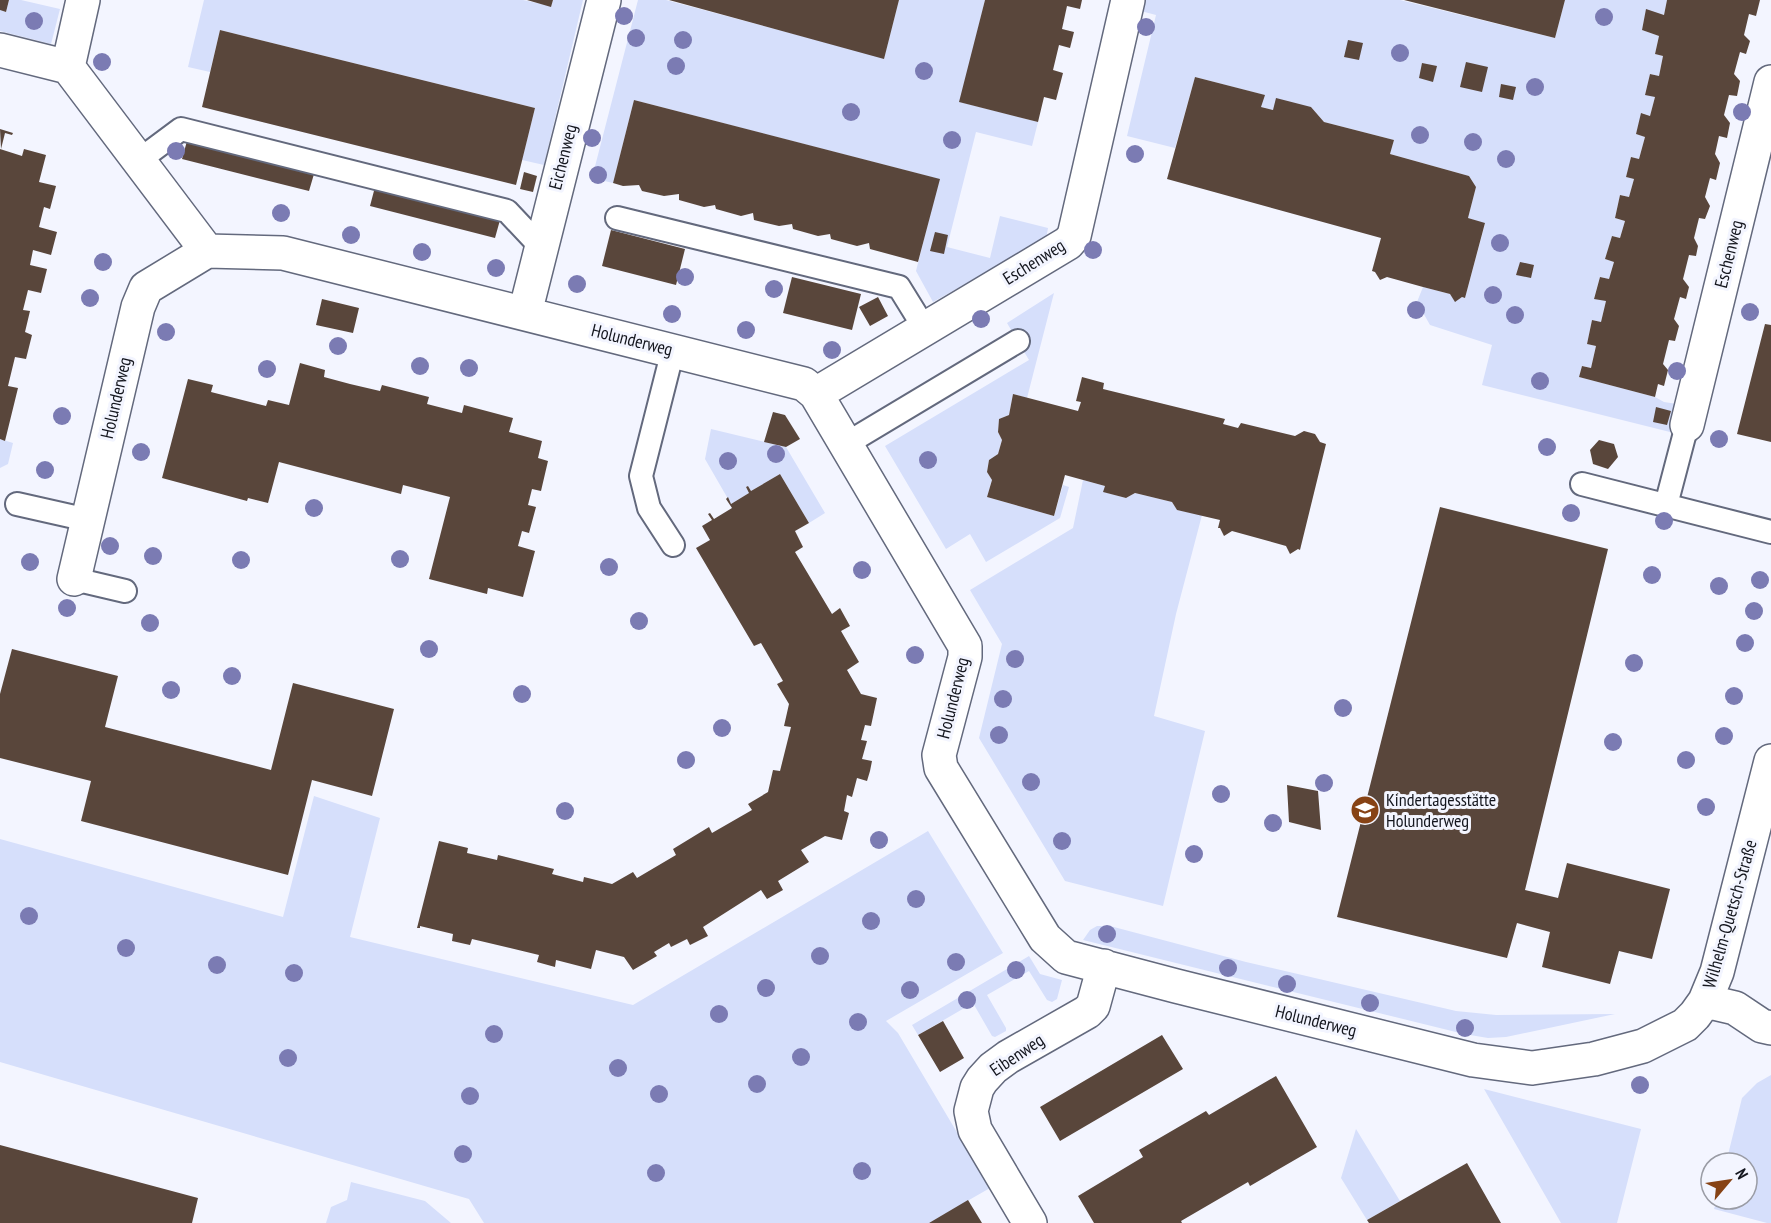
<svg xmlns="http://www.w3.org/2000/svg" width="1771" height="1223" font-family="'PT Sans Narrow',sans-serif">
<rect width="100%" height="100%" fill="#f3f5ff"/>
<path fill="#d6dffb" d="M9,0H21L60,9L51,44L0,31V10L6,12Z
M204,0H523L551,6L553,0H583L544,165L522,160L535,108L220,30L210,72L188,67Z
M638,0H666L884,58L899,0H985L960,102L1038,122L1032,146L976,132L947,247L990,258L1000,216L1048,228L1046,239L933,302L916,271L939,179L634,100L613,183L592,178Z
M1140,0H1400L1555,38L1565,0H1667L1664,15L1646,10L1642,30L1659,36L1655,54L1663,56L1659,76L1650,74L1645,94L1655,97L1650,116L1642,113L1636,134L1645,137L1639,159L1631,157L1626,177L1634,179L1629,197L1620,195L1615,218L1625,221L1620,238L1612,236L1605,259L1614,262L1609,279L1600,277L1594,298L1606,301L1601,322L1592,320L1587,344L1596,346L1591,368L1582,366L1579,377L1655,397L1664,402L1677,404L1670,432L1482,385L1492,345L1430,325L1417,302L1423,287L1450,294L1455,301L1462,297L1465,298L1485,224L1468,218L1476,187L1469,176L1390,154L1394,140L1324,122L1311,107L1273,110L1261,107L1264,95L1195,77L1175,148L1127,136L1156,15L1137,10Z
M1054,293L1027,398L1013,394L1009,415L999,419L998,432L1002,440L998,454L989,460L987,472L992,480L987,497L1054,516L1063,485L1069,487L1060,518L986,562L970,534L946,549L885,446L1029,360L1007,323Z
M711,429L786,447L825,513L809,523L780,474L751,491L748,486L746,487L749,493L731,504L705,459Z
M0,439L13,443L8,464L0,468Z
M1083,480L1105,486L1104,492L1126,498L1135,493L1172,502L1177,510L1202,515L1176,614L1154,716L1205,731L1163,906L1065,881L979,738L1002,644L970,590L1073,528Z
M314,796L380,818L350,937L633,1005L928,831L1003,953L886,1021L898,1033L990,1188L929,1223H484L469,1199L0,1062V839L283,917Z
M1097,926H1110L1246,962L1456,1011L1496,1015L1615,1014L1506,1037L1488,1038L1464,1034L1083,940L1090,930Z
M1029,956L1040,974L1062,980L1057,999L1052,1002L1047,1000L1029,971L987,995L1006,1028V1031L995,1037L992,1036L973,1003L918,1035L912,1025Z
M1771,1075V1223H1767L1714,1209L1717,1199H1747V1163H1726L1742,1098L1757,1083Z
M1484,1089L1641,1129L1617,1223H1561Z
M1356,1129L1400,1201L1367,1220L1341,1178Z
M351,1182L425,1201L451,1223H326L331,1207L347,1200Z"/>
<path fill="#59463b" d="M0,0H9L6,12L0,10Z
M527,0H553L551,7Z
M669,0H899L884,59Z
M985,0H1082L1080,9L1067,6L1062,29L1074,32L1070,48L1059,45L1053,70L1063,73L1056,100L1044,97L1038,122L959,102Z
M1404,0H1565L1555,38Z
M1667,0H1760L1756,16L1749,14L1744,35L1750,41L1746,54L1740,52L1734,74L1740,81L1737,96L1729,95L1724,115L1730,123L1727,138L1719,136L1715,154L1720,163L1716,180L1710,178L1705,197L1710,206L1705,219L1699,218L1694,238L1698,246L1696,256L1689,255L1683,279L1689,287L1686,299L1680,297L1674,319L1679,326L1675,341L1669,340L1663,364L1668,370L1664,386L1658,384L1655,397L1579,377L1582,366L1591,368L1596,346L1587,344L1592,320L1601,322L1606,301L1594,299L1600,277L1609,279L1614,262L1605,259L1612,236L1620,238L1625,221L1615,218L1620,195L1629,197L1634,179L1626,177L1631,157L1639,159L1645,137L1636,134L1641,113L1650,116L1655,97L1645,95L1650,74L1659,76L1663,56L1655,54L1659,36L1642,30L1646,9L1664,15Z
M220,30L535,108L516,185L202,107Z
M1348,40L1363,43L1359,60L1344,57Z
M1466,62L1488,67L1482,92L1460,87Z
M1422,63L1437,66L1433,82L1419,78Z
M1195,77L1265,95L1261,107L1273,110L1276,98L1311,107L1324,122L1394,140L1390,154L1469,176L1476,187L1468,218L1485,223L1465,298L1462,297L1455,302L1450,294L1423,287L1387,277L1380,280L1375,272L1372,271L1381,238L1167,179Z
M1501,84L1516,87L1513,100L1499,97Z
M634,100L940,179L918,262L870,249L869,243L857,246L831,239L830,234L818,236L793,229L792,224L779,226L754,220L753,213L741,216L716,209L715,205L704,207L679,200V194L664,196L642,191L639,185L623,186L613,183Z
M0,129L13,133L12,135L5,133L1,149Z
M187,141L314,174L309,191L182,159Z
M0,149L22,156L24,149L46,155L39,182L56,186L50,209L44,207L39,227L57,232L51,255L33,250L30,265L47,269L41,293L28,290L23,310L30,311L25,332L32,335L26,359L15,357L8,386L18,388L5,441L0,439Z
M524,172L537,176L533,192L520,189Z
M375,187L500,220L495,238L370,206Z
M611,230L685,249L676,285L602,266Z
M935,232L948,235L944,254L930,251Z
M1520,262L1534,265L1531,278L1516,275Z
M792,277L861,294L852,330L783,313Z
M878,297L888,316L870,326L859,307Z
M322,299L359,308L353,333L316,325Z
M1765,324L1771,325V442L1737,434Z
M300,363L325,370L324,377L350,384L380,391L382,385L429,397L427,404L462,413L464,405L513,418L509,432L542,441L538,458L548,461L541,491L532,489L528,505L536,507L529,533L522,531L518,546L535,551L523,597L488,588L487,594L429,579L450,497L403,485L401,494L279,462L268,503L248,498L247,501L162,478L188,379L213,385L211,392L266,406L268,400L289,405Z
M1082,377L1104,383L1103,389L1225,419L1223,424L1238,428L1241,423L1295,436L1304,431L1315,434L1320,442L1326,444L1300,550L1298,549L1290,554L1286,546L1232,531L1224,536L1220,528H1218L1220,520L1177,510L1172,502L1135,493L1126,498L1103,492L1105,486L1065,475L1054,516L987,497L992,480L987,472L989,460L998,454L1002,440L998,432L999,419L1009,415L1013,394L1078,411L1081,402L1076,401Z
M1656,407L1671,411L1667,425L1653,422Z
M773,412L785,415L800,439L786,447L764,442Z
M1599,440L1614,444L1618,457L1608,469L1593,464L1590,450Z
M780,474L809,523L795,531L803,547L795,552L832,614L840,608L850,626L841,631L859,662L847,670L861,694L877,698L871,726L865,725L861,740L867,741L862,759L872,761L870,771L867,781L857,778L852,797L847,795L844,811L849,813L842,840L825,836L801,850L809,862L778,881L783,890L767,899L761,890L703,927L708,936L690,945L687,939L671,947L669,943L654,952L657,956L633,970L624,957L596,950L591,969L556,960L555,967L537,962L539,955L472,939L470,945L452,941L453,934L420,926V928H417L439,841L468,848L467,853L497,860L498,855L554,869L552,874L583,882L584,877L612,884L633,872L637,878L676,855L673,849L709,827L712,833L752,810L748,804L768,792L773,770L780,771L791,727L784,726L789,704L777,684L783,681L761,643L754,646L696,548L710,540L702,526L712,520L708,514L710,513L714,519L732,508L726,499L728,497L731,504L749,493L746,487L748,486L751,491Z
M1440,507L1608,549L1525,890L1558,898L1567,863L1670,889L1652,959L1619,951L1610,984L1542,967L1550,932L1517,923L1507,958L1337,917Z
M12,649L118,676L105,727L271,770L293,683L394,709L372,796L312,780L288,875L81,821L91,781L0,758V694Z
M1287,785L1318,791L1321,830L1289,822Z
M943,1021L964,1058L940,1072L918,1035Z
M1162,1035L1183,1069L1060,1141L1040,1107Z
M1276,1076L1317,1147L1250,1186L1248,1182L1181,1221L1182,1223H1094L1078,1196L1143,1157L1139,1150L1206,1111L1209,1115Z
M0,1145L198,1198L192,1223H0Z
M1467,1163L1501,1223H1369L1367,1220Z
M968,1200L982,1223H929Z"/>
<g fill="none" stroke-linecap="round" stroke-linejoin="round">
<g stroke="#63697d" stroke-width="26">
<path id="service" d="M138,161L181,129L507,211L540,246
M617,218L899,287L925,329
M673,350L641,476L649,508L673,545
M846,444L1018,341
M1582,484L1771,532
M17,504L88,520
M1666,505L1687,425
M74,579L125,591"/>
</g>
<g stroke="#63697d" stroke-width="36">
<path id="minor" d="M0,50L68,67L207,251L283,253L804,384L816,394L965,646V657L939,755L941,768L1045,938L1066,957L1176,986L1473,1060L1532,1068L1594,1059L1643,1046L1685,1025L1695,1015L1705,1001L1717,972L1771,761
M68,67L83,0
M525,313L604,0
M816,394L1068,243L1074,236L1128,0
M1687,425L1771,82
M74,579L138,307L146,288L207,251
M1705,1001L1735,1008L1762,1026L1771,1028
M1030,1223L975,1130L971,1111L977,1088L982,1080L993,1068L1008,1057L1087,1012L1093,1006L1104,966"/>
</g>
<use href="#service" stroke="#fff" stroke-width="22"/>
<use href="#minor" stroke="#fff" stroke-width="33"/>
</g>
<g fill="#7b7bb3">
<circle cx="624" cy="16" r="9"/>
<circle cx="1604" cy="17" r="9"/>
<circle cx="34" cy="21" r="9"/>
<circle cx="1146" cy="27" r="9"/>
<circle cx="636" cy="38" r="9"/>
<circle cx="683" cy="40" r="9"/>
<circle cx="1400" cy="53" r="9"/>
<circle cx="102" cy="62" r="9"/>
<circle cx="676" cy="66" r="9"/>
<circle cx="924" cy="71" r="9"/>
<circle cx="1535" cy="87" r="9"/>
<circle cx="851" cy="112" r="9"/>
<circle cx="1742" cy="112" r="9"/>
<circle cx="1420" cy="135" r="9"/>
<circle cx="592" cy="138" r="9"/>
<circle cx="952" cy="140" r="9"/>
<circle cx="1473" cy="142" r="9"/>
<circle cx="176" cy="151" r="9"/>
<circle cx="1135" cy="154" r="9"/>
<circle cx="1506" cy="159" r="9"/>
<circle cx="598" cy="175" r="9"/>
<circle cx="281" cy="213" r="9"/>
<circle cx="351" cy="235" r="9"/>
<circle cx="1500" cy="243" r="9"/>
<circle cx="1093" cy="250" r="9"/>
<circle cx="422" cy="252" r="9"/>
<circle cx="103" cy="262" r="9"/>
<circle cx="496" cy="268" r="9"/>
<circle cx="685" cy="277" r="9"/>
<circle cx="577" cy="284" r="9"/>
<circle cx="774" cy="289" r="9"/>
<circle cx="1493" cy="295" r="9"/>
<circle cx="90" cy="298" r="9"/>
<circle cx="1416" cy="310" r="9"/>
<circle cx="1750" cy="312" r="9"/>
<circle cx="672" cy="314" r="9"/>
<circle cx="1515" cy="315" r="9"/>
<circle cx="981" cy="319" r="9"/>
<circle cx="746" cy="330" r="9"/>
<circle cx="166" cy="332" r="9"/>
<circle cx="338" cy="346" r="9"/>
<circle cx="832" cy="350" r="9"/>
<circle cx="420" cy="366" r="9"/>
<circle cx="469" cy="368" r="9"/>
<circle cx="267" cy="369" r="9"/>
<circle cx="1677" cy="371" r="9"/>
<circle cx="1540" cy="381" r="9"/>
<circle cx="62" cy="416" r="9"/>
<circle cx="1719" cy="439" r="9"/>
<circle cx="1547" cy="447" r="9"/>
<circle cx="141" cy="452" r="9"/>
<circle cx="776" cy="454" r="9"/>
<circle cx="928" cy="460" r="9"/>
<circle cx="728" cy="461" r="9"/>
<circle cx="45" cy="470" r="9"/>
<circle cx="314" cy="508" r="9"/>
<circle cx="1571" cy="513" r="9"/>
<circle cx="1664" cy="521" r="9"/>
<circle cx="110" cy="546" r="9"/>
<circle cx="153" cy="556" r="9"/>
<circle cx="400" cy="559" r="9"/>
<circle cx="241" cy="560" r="9"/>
<circle cx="30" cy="562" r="9"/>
<circle cx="609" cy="567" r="9"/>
<circle cx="862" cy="570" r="9"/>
<circle cx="1652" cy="575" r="9"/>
<circle cx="1760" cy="580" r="9"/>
<circle cx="1719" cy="586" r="9"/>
<circle cx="67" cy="608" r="9"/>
<circle cx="1754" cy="611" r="9"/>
<circle cx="639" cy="621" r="9"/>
<circle cx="150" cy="623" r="9"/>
<circle cx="1745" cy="643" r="9"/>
<circle cx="429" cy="649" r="9"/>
<circle cx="915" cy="655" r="9"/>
<circle cx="1015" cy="659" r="9"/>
<circle cx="1634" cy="663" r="9"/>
<circle cx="232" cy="676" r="9"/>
<circle cx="171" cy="690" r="9"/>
<circle cx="522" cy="694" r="9"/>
<circle cx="1734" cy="696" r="9"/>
<circle cx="1003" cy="699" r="9"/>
<circle cx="1343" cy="708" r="9"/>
<circle cx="722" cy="728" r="9"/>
<circle cx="999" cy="735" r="9"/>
<circle cx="1724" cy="736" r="9"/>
<circle cx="1613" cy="742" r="9"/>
<circle cx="686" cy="760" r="9"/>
<circle cx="1686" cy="760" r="9"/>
<circle cx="1031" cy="782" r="9"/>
<circle cx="1324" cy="783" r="9"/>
<circle cx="1221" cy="794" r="9"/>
<circle cx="1706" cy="807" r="9"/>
<circle cx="565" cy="811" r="9"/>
<circle cx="1273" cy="823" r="9"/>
<circle cx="879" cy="840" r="9"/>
<circle cx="1062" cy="841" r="9"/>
<circle cx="1194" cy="854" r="9"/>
<circle cx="916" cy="899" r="9"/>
<circle cx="29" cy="916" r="9"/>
<circle cx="871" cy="921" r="9"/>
<circle cx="1107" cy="934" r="9"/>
<circle cx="126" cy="948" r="9"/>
<circle cx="820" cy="956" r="9"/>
<circle cx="956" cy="962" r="9"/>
<circle cx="217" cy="965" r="9"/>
<circle cx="1228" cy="968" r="9"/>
<circle cx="1016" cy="970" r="9"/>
<circle cx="294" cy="973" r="9"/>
<circle cx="1287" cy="984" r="9"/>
<circle cx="766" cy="988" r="9"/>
<circle cx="910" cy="990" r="9"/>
<circle cx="967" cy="1000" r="9"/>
<circle cx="1370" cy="1003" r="9"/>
<circle cx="719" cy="1014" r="9"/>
<circle cx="858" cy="1022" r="9"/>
<circle cx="1465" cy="1028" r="9"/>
<circle cx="494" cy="1034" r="9"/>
<circle cx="801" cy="1057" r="9"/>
<circle cx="288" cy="1058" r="9"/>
<circle cx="618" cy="1068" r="9"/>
<circle cx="757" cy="1084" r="9"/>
<circle cx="1640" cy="1085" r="9"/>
<circle cx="659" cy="1094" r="9"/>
<circle cx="470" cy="1096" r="9"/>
<circle cx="463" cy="1154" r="9"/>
<circle cx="862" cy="1171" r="9"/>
<circle cx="656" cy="1173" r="9"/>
</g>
<defs>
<g id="school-disc" transform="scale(1.5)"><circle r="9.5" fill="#874315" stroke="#f3f5ff"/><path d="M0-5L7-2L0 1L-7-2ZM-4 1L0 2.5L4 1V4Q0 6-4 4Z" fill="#fff"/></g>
</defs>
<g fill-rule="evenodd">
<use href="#school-disc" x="1365" y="810"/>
</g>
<g text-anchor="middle" stroke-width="6" stroke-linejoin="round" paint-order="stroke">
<g font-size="18" fill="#14161e" stroke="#f3f5ff">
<text transform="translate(563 157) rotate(-76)" y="6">Eichenweg</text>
<text transform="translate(1729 254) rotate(-76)" y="6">Eschenweg</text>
<text transform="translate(1034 262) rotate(-32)" y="6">Eschenweg</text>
<text transform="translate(632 340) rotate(14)" y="6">Holunderweg</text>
<text transform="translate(116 398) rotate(-77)" y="6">Holunderweg</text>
<text transform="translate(953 698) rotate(-76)" y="6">Holunderweg</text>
<text transform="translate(1730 914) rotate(-74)" y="6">Wilhelm-Quetsch-Straße</text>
<text transform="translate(1316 1021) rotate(14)" y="6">Holunderweg</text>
<text transform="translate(1017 1055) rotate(-34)" y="6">Eibenweg</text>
</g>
<g font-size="18" fill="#14161e" stroke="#f3f5ff" text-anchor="start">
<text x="1386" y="806">Kindertagesstätte<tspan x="1386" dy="21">Holunderweg</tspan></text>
</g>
</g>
<g transform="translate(1729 1181) rotate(61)"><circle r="28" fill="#f3f5ff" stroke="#9a9ca5" stroke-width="1.5"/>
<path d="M0-4.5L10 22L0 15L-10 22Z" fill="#874315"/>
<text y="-9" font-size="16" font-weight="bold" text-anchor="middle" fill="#14161e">N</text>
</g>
</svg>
